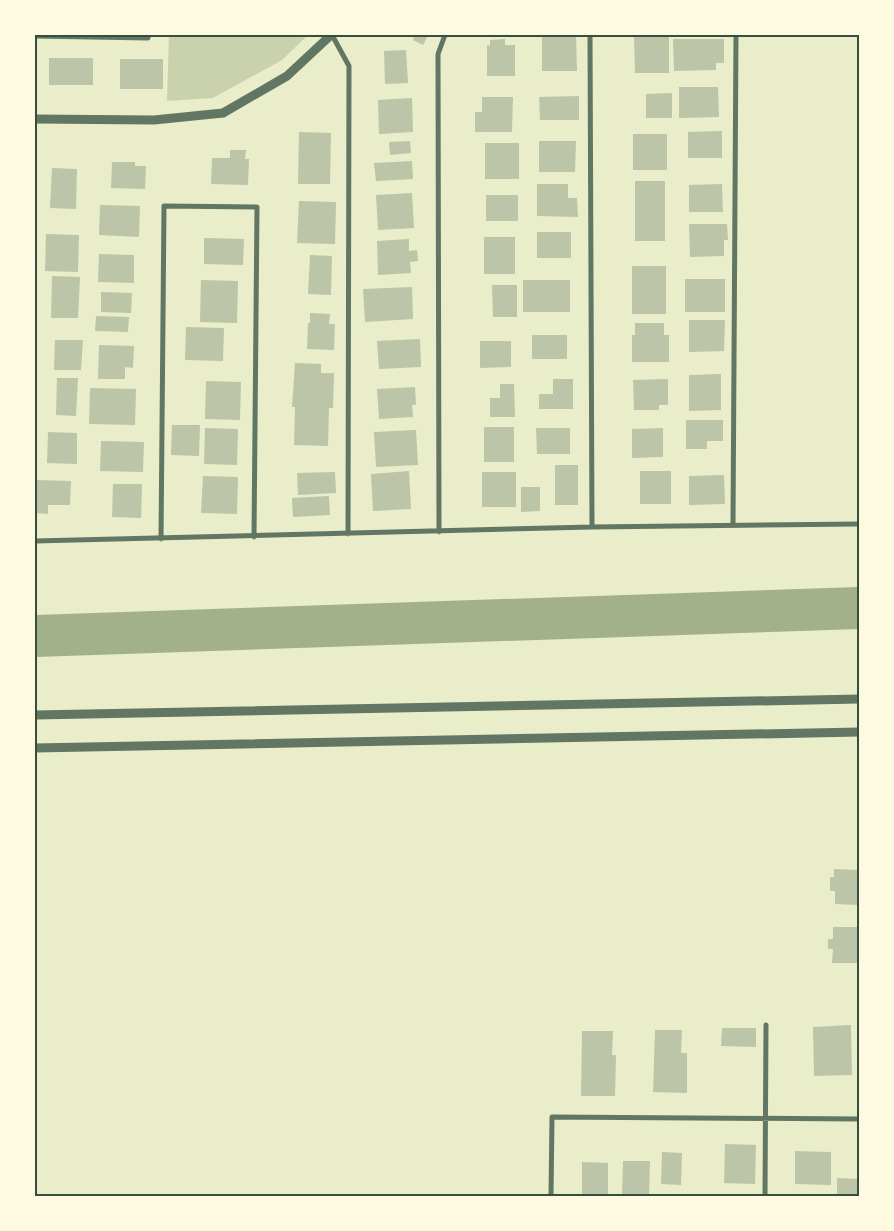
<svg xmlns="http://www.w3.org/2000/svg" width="894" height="1231" font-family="'IBM Plex Sans',sans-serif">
<rect width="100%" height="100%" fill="#e9edc9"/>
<path fill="#cad2ad" d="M169,35H308L282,60L213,98L167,101Z"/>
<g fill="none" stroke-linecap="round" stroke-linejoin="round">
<path stroke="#a3b18a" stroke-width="42" d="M35,636L859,608"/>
</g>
<path fill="#bcc5a7" d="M415,35H428L423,45L413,40Z
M542,35H576L577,71H542Z
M634,36H669V73H635Z
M505,39V45H515V76H487V45L490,46V40Z
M673,39H724V63H716V70L674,71Z
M406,50L408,83L385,84L384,51Z
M49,58H93V85H49Z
M120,59H163V89H120Z
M679,87H718L719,117L679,118Z
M672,93V118H646V94Z
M579,96V120H540L539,97Z
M482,97H513L512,132H475V112H482Z
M412,98L413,132L379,134L378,100Z
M722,131V158H688V132Z
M299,132L331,133L330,184H298Z
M633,134H667V170H633Z
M410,141L411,153L390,155L389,142Z
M539,141H576L575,172H539Z
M485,143H519V179H485Z
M230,150H246L245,159H249L248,185L211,184L212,158H230Z
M412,161L413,179L376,181L374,163Z
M112,162H135V166H146L145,189L111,188Z
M52,168L77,169L76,209L50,208Z
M635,181H665V241H635Z
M537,184H568V198H577L578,217L537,216Z
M722,184L723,212H689V185Z
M412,193L414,228L378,230L376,195Z
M486,195H518V221H486Z
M299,201L336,202L335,244L297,243Z
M100,205L140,206L139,237L99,235Z
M689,224H727L728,240H724V256L690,257Z
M537,232H571V258H537Z
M46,234L79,235L78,272L45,271Z
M484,237H515V274H484Z
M204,238L244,239L243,265L204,264Z
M409,239V251L417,250L418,261L410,262L411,273L378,275L377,241Z
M99,254L134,255V283L98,282Z
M310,255L332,256L331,295L308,294Z
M632,266H666V314H632Z
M52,276L80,277L78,318H51Z
M685,279H725V312H685Z
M201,280L238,281L237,323L200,322Z
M523,280H570V312H523Z
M492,285H517V317H493Z
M412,287L413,319L365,322L363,289Z
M101,292L132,293L131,313L101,312Z
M310,313L330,314L329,324H335L334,350L307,349L308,323H310Z
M96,316L129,317L128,332L95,331Z
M689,320H725L724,351L689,352Z
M635,323H664V335H669V362H632V335H635Z
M186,327L224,328L223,361L185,360Z
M532,335H567V359H532Z
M420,339L421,367L379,369L377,341Z
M55,340H83L81,370H54Z
M480,341H511V367L480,368Z
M99,345L134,346L133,368L125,367V379H98Z
M295,363L321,364V373H334L333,408H329L328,446L294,445L295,407H292Z
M721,374V410L689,411V375Z
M57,378H78L76,416L56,415Z
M553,379H573V409H539V394H553Z
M668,379V405H659V410H634L633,380Z
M206,381L241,382L240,420L205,419Z
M500,384H514L515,417H490V398H500Z
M415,387L416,405H412L413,417L379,419L377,389Z
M90,388L136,389L135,425L89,424Z
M686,420H723V441H707V449H686Z
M172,425H200L199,456L171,455Z
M484,427H514V462H484Z
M205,428L238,429L237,465L204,464Z
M536,428H570V454H537Z
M663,428V457L632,458V429Z
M416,430L418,465L376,467L374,432Z
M48,432L77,433V464L47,463Z
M101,441L144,442L143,472L100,471Z
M555,465H578V505H555Z
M409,471L411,509L373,511L371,474Z
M640,471H671V504H640Z
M335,472L336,493L298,495L297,473Z
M482,472H516V507H482Z
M724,475L725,504L689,505V476Z
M203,476L238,477L237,514L201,513Z
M35,480L71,481L70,505H48V514L35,513Z
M113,484H142L141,518L112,517Z
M521,487H540V511L521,512Z
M329,496L330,515L293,517L292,498Z
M834,869L859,870V905L835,904V891H830V877H834Z
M833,927H859V963H832L833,949H828V939H833Z
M851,1025L852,1075L814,1076L813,1027Z
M722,1028H756V1047L721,1046Z
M655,1030H682L681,1053H687V1093L653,1092Z
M582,1031H613L612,1055H616L615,1096H581Z
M725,1144L756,1145L755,1184L724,1183Z
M795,1151L831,1152V1185L795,1184Z
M662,1152L682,1153L681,1185L661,1184Z
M623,1161H650L649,1196H622Z
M582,1162L608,1163V1195L582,1194Z
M837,1178L859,1179V1196H837Z"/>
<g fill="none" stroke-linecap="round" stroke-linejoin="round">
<path stroke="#617663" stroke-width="5" d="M332,35L349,66L348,534
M590,35L592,527
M35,36L148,38V35
M733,525L736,35
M439,532L438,54L445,35
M161,539L164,206L257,207L254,537
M35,541L592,527L859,524
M551,1196L552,1117L859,1119
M765,1196L766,1025"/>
<path stroke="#617663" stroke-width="9" d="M35,119L154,120L223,113L287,76L331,35
M35,715L859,699
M35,748L859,732"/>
</g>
<rect width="894" height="1231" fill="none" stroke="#fefae0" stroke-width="72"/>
<rect x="36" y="36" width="822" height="1159" fill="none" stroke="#344e41" stroke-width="2"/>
</svg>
